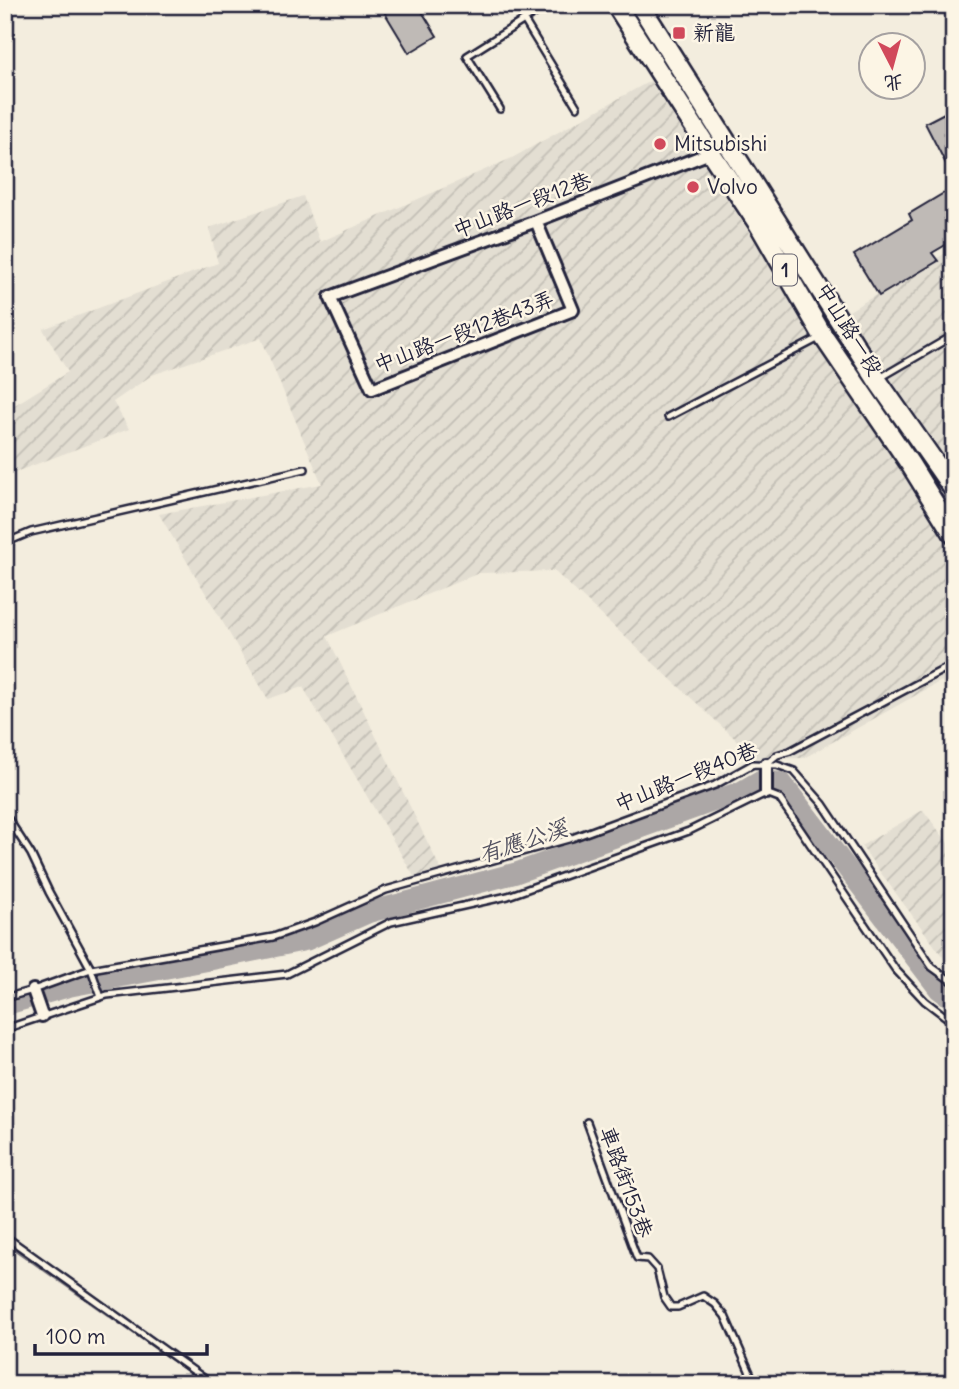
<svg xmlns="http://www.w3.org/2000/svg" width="959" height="1389" font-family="Delius,'LXGW WenKai TC',sans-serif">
<defs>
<pattern id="industrial-furrows" width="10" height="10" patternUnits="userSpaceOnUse" patternTransform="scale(1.75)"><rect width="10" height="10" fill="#e3ded2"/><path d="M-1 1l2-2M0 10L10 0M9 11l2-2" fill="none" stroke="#c2beb5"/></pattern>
</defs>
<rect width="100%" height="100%" fill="#f3edde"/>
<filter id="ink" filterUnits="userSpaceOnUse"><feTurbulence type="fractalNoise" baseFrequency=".0143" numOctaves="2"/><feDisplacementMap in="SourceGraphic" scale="14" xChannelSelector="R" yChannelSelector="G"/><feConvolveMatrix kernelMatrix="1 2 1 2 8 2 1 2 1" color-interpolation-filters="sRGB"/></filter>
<g filter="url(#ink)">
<path fill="url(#industrial-furrows)" d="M650,81L814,332L954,248V695L941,681L804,758L757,759L554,571L479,573L327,636L441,870L415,878L303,687L268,699L159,514L322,484L261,338L152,375L113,402L129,429L5,476V411L68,372L43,329L218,263L209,228L303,196L320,242L512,158Z
M923,810L954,851V972L861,846Z"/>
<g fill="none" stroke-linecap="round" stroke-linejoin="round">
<path stroke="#75727b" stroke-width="3.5" d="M953,455L954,456
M5,1242L207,1384"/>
<path stroke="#aca7a6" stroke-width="21" d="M5,1005L71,986L210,960L307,940L370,912L516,873L742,791L761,780L782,783L939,989L954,1000"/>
</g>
<path fill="#bfbab6" stroke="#22223b" stroke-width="2" d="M380,5H418L437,36L409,53Z
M954,108V160L946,164L925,123Z
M954,187V240L932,253L938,261L879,296L854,255L912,220L909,214Z"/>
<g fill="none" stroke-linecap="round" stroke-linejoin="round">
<g stroke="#22223b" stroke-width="10">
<path id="service" d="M524,20L577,107
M500,109L467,56L548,5
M880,378L954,335
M668,417L821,337
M5,543L31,532L305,469
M766,764L777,755L790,751L954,664
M5,814L31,854L49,892L91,969L101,997
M5,998L33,990L91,969L273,937L315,922L386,890L572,838L715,785L753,764L777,765L794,771L823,804L932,967L954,983
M5,1029L107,995L287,974L391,922L508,896L689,831L766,793L779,798L895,969L925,1001L954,1023
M587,1122L637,1258L648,1259L657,1269L664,1297L671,1307H678L703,1296L715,1304L725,1316L755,1384
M5,1236L212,1384
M946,1384L954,1380"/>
</g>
<g stroke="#22223b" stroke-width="16">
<path id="minor" d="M536,221L573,310L372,389L330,297L536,221L715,151
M766,793V764
M33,990L42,1016"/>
</g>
<g stroke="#22223b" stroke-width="23">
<path id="primary" d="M616,5L711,153L759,225L823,336L910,464L954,535
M640,5L877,380L954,490"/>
</g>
<use href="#service" stroke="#fcf5e5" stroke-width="5"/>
<use href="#minor" stroke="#fcf5e5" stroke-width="10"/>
<use href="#primary" stroke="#fcf5e5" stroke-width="18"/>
</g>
</g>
<g fill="#d1495b" stroke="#fcf5e5" stroke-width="2.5">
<rect x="672" y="26" width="14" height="14" rx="3.5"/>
<circle cx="660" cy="144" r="7"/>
<circle cx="693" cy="187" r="7"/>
</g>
<g text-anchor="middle" stroke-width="5" stroke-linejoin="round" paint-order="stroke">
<rect fill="#fcf5e5" stroke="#63616e" stroke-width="2" x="773" y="254.5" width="24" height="31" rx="5"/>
<g font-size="19" font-weight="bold" fill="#22223b">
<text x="785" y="277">1</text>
</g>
<g font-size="21" fill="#22223b" stroke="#fcf5e5" text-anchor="start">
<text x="693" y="40">新龍</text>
<text x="674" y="151">Mitsubishi</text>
<text x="707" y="194">Volvo</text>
</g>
<g font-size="21" fill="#22223b" stroke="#fcf5e5">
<text transform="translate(522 205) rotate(-21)" y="7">中山路一段12巷</text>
<text transform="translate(849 329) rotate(58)" y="7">中山路一段</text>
<text transform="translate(464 332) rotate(-21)" y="7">中山路一段12巷43弄</text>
<text transform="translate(686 777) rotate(-22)" y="7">中山路一段40巷</text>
<text transform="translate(626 1182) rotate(70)" y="7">車路街153巷</text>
</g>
<g font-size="23" font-style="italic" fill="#525160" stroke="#fcf5e5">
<text transform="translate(523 841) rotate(-18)" y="8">有應公溪</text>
</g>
</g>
<rect width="959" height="1389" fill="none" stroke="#fcf5e5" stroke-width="28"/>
<rect x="14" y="14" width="931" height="1361" fill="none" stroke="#22223b" stroke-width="2.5" filter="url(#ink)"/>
<g transform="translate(892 66) rotate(174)"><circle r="33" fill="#fcf5e5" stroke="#a5a1a1" stroke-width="2"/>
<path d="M0-5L12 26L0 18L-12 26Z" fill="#d1495b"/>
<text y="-10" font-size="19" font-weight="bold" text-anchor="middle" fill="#22223b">北</text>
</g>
<path d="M35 1344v10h172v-10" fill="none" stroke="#22223b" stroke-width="3.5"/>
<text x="46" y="1344" font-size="21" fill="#22223b" stroke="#fcf5e5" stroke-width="5" paint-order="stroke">100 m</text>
</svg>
